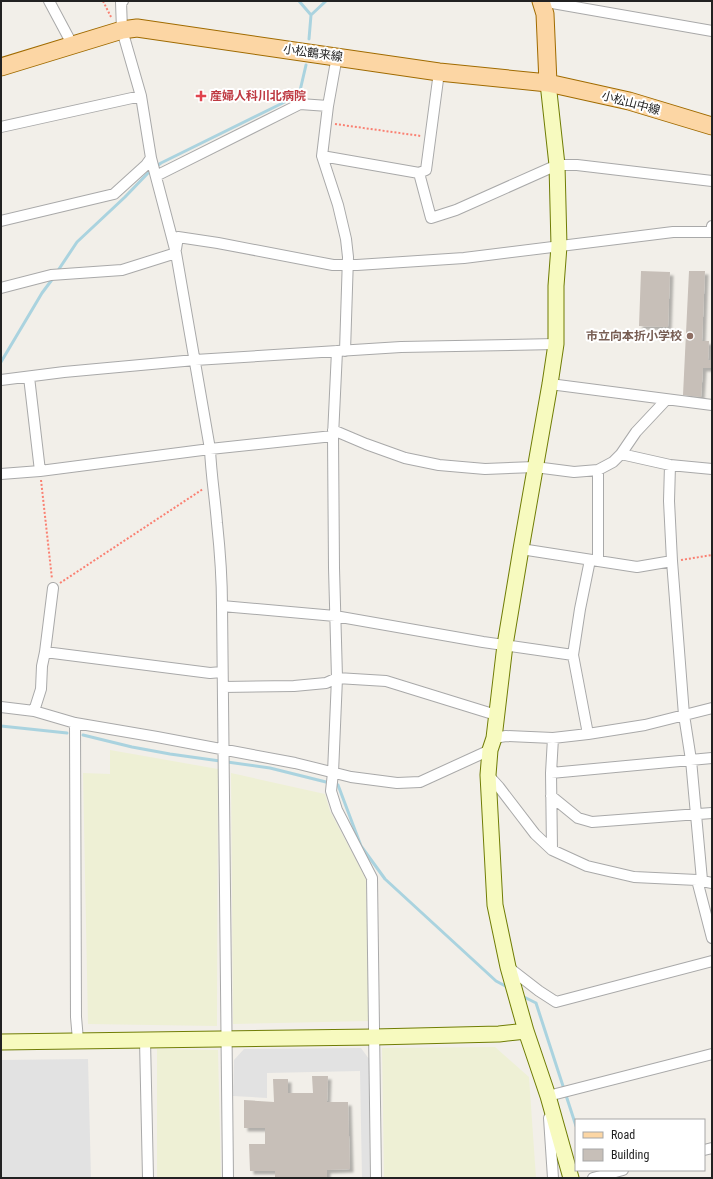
<svg xmlns="http://www.w3.org/2000/svg" width="713" height="1179" font-family="'Roboto Condensed','Noto Sans JP',sans-serif">
<defs>
<filter id="shadow"><feDropShadow dx="3.5" dy="3.5" stdDeviation="1" flood-color="#0004"/></filter>
</defs>
<rect width="100%" height="100%" fill="#f2efe9"/>
<path fill="#eef0d5" d="M110,750L218,769L217,1026L88,1024L83,773L110,774Z
M231,773L325,794L330,811L366,879L369,1021L233,1024Z
M495,1047L529,1077L536,1178H384L382,1048Z
M157,1049L218,1050L221,1178H157Z"/>
<path fill="#e2e2e2" d="M361,1048L369,1059L370,1178H362L360,1071L267,1073V1098L233,1096L234,1060L244,1049Z
M88,1059L91,1178H1V1060Z"/>
<g fill="none" stroke-linecap="round" stroke-linejoin="round">
<path stroke="#aad3df" stroke-width="3" d="M299,1L311,15
M309,39L311,15L326,1
M57,272L77,242L125,197L149,172L161,163L299,95L306,65
M1,362L42,293L54,277
M1,726L67,733
M83,735L132,747L170,754L270,768L338,785L361,846L385,879L496,981L509,988
M520,995L536,1003L576,1126"/>
</g>
<path fill="#c7bfb8" filter="url(#shadow)" d="M641,271L670,272L668,327L639,326Z
M689,271H705L702,341H709L708,360H712V368H703L701,397L683,395Z
M312,1076H328L327,1102H348L350,1169L327,1170V1178H275V1171H250L249,1144H265V1128H244V1100L274,1102L273,1079H288V1093H313Z"/>
<g fill="none" stroke-linecap="round" stroke-linejoin="round">
<g stroke="#a9a9a9" stroke-width="12">
<path id="street" d="M49,1L72,44
M123,1L121,2L122,30L141,96L151,158L176,253L210,449C211,474 215,498 217,523C220,551 222,578 222,606L228,1178
M541,1L712,31
M337,56L328,106L322,156L338,205L346,239L348,257L345,351
M1,127L141,96
M322,156L419,173L426,170L439,72
M419,173L431,218L456,210L557,165H577L712,181
M156,176L300,104L328,106
M1,221L114,194L146,165L151,158
M176,249L178,237L218,243L333,265H357L464,258L673,232H711L712,226
M1,288L51,275L122,270L176,253
M337,351L333,436L334,568L337,678L333,773L331,791L337,810L372,878L376,1178
M29,377L40,471
M1,380L64,372L195,360L401,347L556,344
M550,384L712,405
M333,430L366,444L405,458L439,465L485,469L535,467L574,472L598,470L613,462L621,454L636,432L666,400
M621,454L670,465L712,469
M670,465L669,501L672,561L684,715L691,760L702,880
M1,474L40,471L210,449L333,436
M521,549L637,567L672,561
M598,561V470
M222,606L335,616L483,642L573,655
M45,652L210,673L222,672
M223,687L294,686L326,683L337,678L386,681L496,715
M1,707L34,711L75,723L157,737L295,763L351,777L397,783L420,782L490,750
M34,711L41,689L42,666L45,652L53,588
M75,723L76,1017L78,1040
M588,734L573,655L580,609L590,560
M494,738L506,736L553,738L588,734L645,725L712,708
M551,773L712,758
M488,775L499,787L535,834L552,850L587,866L634,877L697,880L712,883
M551,796L578,818L592,822L712,813
M552,850L551,773L553,738
M697,880L712,938
M508,967L539,991L556,1002L712,961
M145,1040L148,1178
M548,1100V1096L712,1054
M549,1118L553,1178
M704,1150L712,1148
M593,1178L623,1170"/>
</g>
<g stroke="#707d05" stroke-width="17">
<path id="secondary" d="M548,83L557,165L559,246L556,286V344L550,384L521,549L505,645L494,738L490,750L488,775L495,905L508,967L526,1031L548,1096L571,1178
M1,1042L374,1037L499,1034L526,1031"/>
</g>
<g stroke="#a06b00" stroke-width="19">
<path id="primary" d="M541,1L545,14L548,83
M1,67L122,30L137,28L439,72L548,83L629,101L712,126"/>
</g>
<path stroke="#fa8072" stroke-width="2" stroke-dasharray="2 2" stroke-linecap="butt" d="M103,1L111,17
M335,124L421,136
M41,480L52,579
M681,560L712,555
M60,583L203,489"/>
<use href="#street" stroke="#fff" stroke-width="10"/>
<use href="#secondary" stroke="#f7fabf" stroke-width="15"/>
<use href="#primary" stroke="#fcd6a4" stroke-width="17"/>
</g>
<path fill="#e0444e" stroke="#fff" stroke-width="1.5" d="M199 90h4v4h4v4h-4v4h-4v-4h-4v-4h4z"/>
<circle fill="#8d6e63" stroke="#fff" stroke-width="1.5" cx="690" cy="336" r="4"/>
<g text-anchor="middle" stroke-width="4" stroke-linejoin="round" paint-order="stroke">
<g font-size="12" fill="#222" stroke="#fff">
<text transform="translate(313 53) rotate(8)" y="4">小松鶴来線</text>
<text transform="translate(631 103) rotate(15)" y="4">小松山中線</text>
</g>
<g font-size="12" font-weight="bold" fill="#be3a42" stroke="#fff" text-anchor="start">
<text x="210" y="100">産婦人科川北病院</text>
</g>
<g font-size="12" font-weight="bold" fill="#785e54" stroke="#fff" text-anchor="end">
<text x="682" y="340">市立向本折小学校</text>
</g>
</g>
<rect width="713" height="1179" fill="none" stroke="#222222" stroke-width="4"/>
<rect x="575" y="1119" width="130" height="52" fill="#ffffff" stroke="#a7a7a7"/>
<rect x="583" y="1132" width="20" height="6" fill="#fcd6a4" stroke="#a7a7a7"/>
<text x="611" y="1139" font-size="12" fill="#222222">Road</text>
<rect x="583" y="1149" width="20" height="12" fill="#c7bfb8" stroke="#a7a7a7"/>
<text x="611" y="1159" font-size="12" fill="#222222">Building</text>
</svg>
